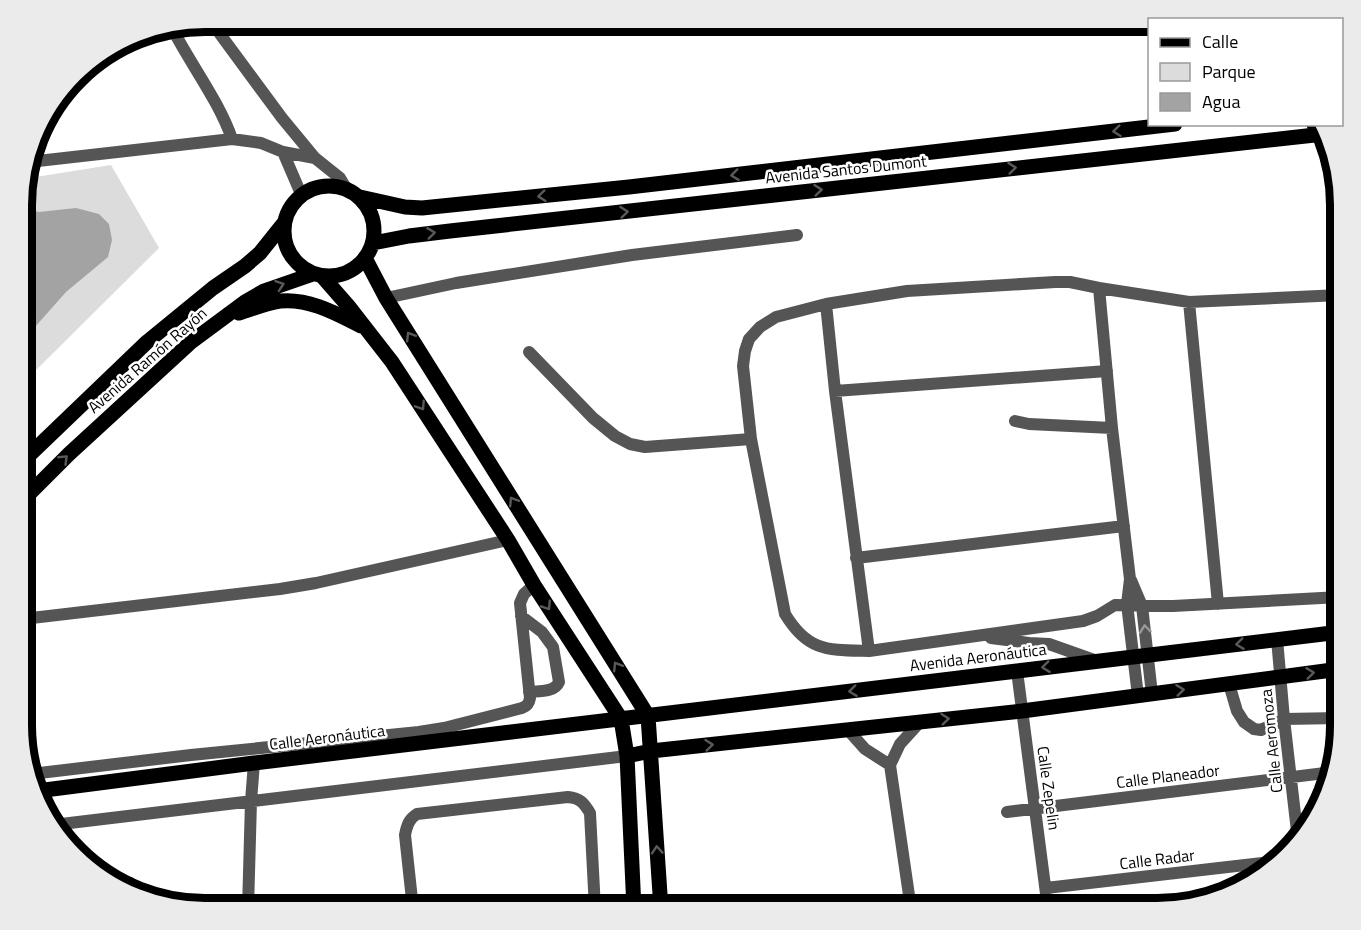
<svg xmlns="http://www.w3.org/2000/svg" width="1361" height="930" font-family="'Titillium Web',sans-serif">
<rect width="100%" height="100%" fill="#fff"/>
<path fill="#dcdcdc" d="M111,165L159,248L23,383V179Z"/>
<path fill="#a3a3a3" d="M76,208L99,214L109,224L112,240L108,257L66,292L27,336L23,345V209L39,212Z"/>
<g fill="none" stroke-linecap="round" stroke-linejoin="round">
<path stroke="#555" stroke-width="12" d="M213,21L220,34L282,118L315,158
M172,28C191,65 219,101 232,139
M283,152L301,194
M29,162L232,139L261,143L283,152L315,158L340,178L346,188
M1099,288L1070,282H1055L907,291L826,304L776,317L760,327L749,339L745,351L743,366L751,439L785,614C808,652 828,650 869,651L1083,621L1097,616L1115,605L1173,606L1340,597
M386,298L456,283L632,255L797,235
M1189,302L1218,604
M826,304L835,391L869,651
M529,352L593,418L615,436L630,444L645,447L751,439
M835,391L1107,371
M1015,421L1029,424L1112,428
M856,558L1124,526
M1131,580L1142,606L1152,694
M521,616L542,632L553,647L559,682C555,692 540,691 529,692
M23,619L280,589L316,583L508,540
M991,638L1029,643L1049,644L1097,661
M1277,639L1284,719L1298,840
M1017,671L1048,909
M1229,684L1237,711L1244,722L1254,729L1261,730L1284,719L1340,718
M1138,696L1127,604L1130,579L1112,428L1099,288L1189,302L1340,295
M848,730L865,749L890,765
M31,774L191,755L419,732L444,728L522,708C527,706 529,704 530,698L520,603L524,594L534,585
M1007,812L1333,772
M53,825L627,756
M130,883L131,891
M1046,888L1271,862
M248,909L251,801L254,763
M413,909L405,835C407,825 409,819 417,814L568,797C580,798 584,803 590,813L595,909
M911,909L890,765L900,744L920,722"/>
<path stroke="#000" stroke-width="15" d="M284 231a45 45 0 1 1 90 0a45 45 0 1 1-90 0Z
M360,197L405,207L422,208L629,187L1175,124
M373,243L409,236L450,231L1324,134
M365,258L386,298L648,716L661,909
M322,276L350,308L392,362L508,540L534,585L621,719L627,756L634,909
M239,313C252,309 266,303 280,301C309,298 337,314 361,326
M23,461L147,342L213,288L245,266L260,253L284,223
M23,500L69,454L191,342L245,302L264,291L313,274
M627,756L651,751L1022,711L1340,669
M37,791L254,763L1340,632"/>
</g>
<defs><path id="oneway-chevron" d="M-2-3.5L2.5 0L-2 3.5" fill="none" stroke-width="1.6" stroke-linecap="round" stroke-linejoin="round" transform="scale(1.5)"/></defs>
<g stroke="#595959">
<use href="#oneway-chevron" transform="translate(1117 131) rotate(174)"/>
<use href="#oneway-chevron" transform="translate(1012 168) rotate(-6)"/>
<use href="#oneway-chevron" transform="translate(735 175) rotate(173)"/>
<use href="#oneway-chevron" transform="translate(818 190) rotate(-6)"/>
<use href="#oneway-chevron" transform="translate(542 196) rotate(174)"/>
<use href="#oneway-chevron" transform="translate(624 212) rotate(-6)"/>
<use href="#oneway-chevron" transform="translate(431 233) rotate(-7)"/>
<use href="#oneway-chevron" transform="translate(280 285) rotate(-19)"/>
<use href="#oneway-chevron" transform="translate(410 336) rotate(-122)"/>
<use href="#oneway-chevron" transform="translate(421 406) rotate(57)"/>
<use href="#oneway-chevron" transform="translate(64 459) rotate(-44)"/>
<use href="#oneway-chevron" transform="translate(513 501) rotate(-122)"/>
<use href="#oneway-chevron" transform="translate(547 606) rotate(57)"/>
<use href="#oneway-chevron" transform="translate(1240 644) rotate(173)"/>
<use href="#oneway-chevron" transform="translate(617 666) rotate(-122)"/>
<use href="#oneway-chevron" transform="translate(1046 667) rotate(173)"/>
<use href="#oneway-chevron" transform="translate(1310 673) rotate(-7)"/>
<use href="#oneway-chevron" transform="translate(1180 690) rotate(-7)"/>
<use href="#oneway-chevron" transform="translate(853 691) rotate(173)"/>
<use href="#oneway-chevron" transform="translate(945 719) rotate(-6)"/>
<use href="#oneway-chevron" transform="translate(709 745) rotate(-6)"/>
<use href="#oneway-chevron" transform="translate(657 850) rotate(-94)"/>
</g>
<use stroke="#999" href="#oneway-chevron" transform="translate(1145 629) rotate(-97)"/>
<g text-anchor="middle" stroke-width="5" stroke-linejoin="round" paint-order="stroke">
<g font-size="16" fill="#000" stroke="#fff">
<text transform="translate(846 169) rotate(-6)" y="6">Avenida Santos Dumont</text>
<text transform="translate(147 360) rotate(-41)" y="6">Avenida Ramón Rayón</text>
<text transform="translate(978 657) rotate(-7)" y="6">Avenida Aeronáutica</text>
<text transform="translate(327 737) rotate(-7)" y="6">Calle Aeronáutica</text>
<text transform="translate(1271 741) rotate(-96)" y="6">Calle Aeromoza</text>
<text transform="translate(1168 776) rotate(-7)" y="6">Calle Planeador</text>
<text transform="translate(1049 788) rotate(82)" y="6">Calle Zepelin</text>
<text transform="translate(1157 859) rotate(-7)" y="6">Calle Radar</text>
</g>
</g>
<path d="M0 0H1361V930H0ZM205 32H1157A173 173 0 0 1 1330 205V725A173 173 0 0 1 1157 898H205A173 173 0 0 1 32 725V205A173 173 0 0 1 205 32Z" fill="#ebebeb" fill-rule="evenodd"/>
<path fill="none" stroke="#000" stroke-width="8" d="M205 32H1157A173 173 0 0 1 1330 205V725A173 173 0 0 1 1157 898H205A173 173 0 0 1 32 725V205A173 173 0 0 1 205 32Z"/>
<rect x="1148" y="18" width="195" height="108" fill="#ffffff" stroke="#999999" stroke-width="1.5"/>
<rect x="1160" y="38" width="30" height="9" fill="#000000" stroke="#999999" stroke-width="1.5"/>
<text x="1202" y="48" font-size="18" fill="#000000">Calle</text>
<rect x="1160" y="63" width="30" height="18" fill="#dcdcdc" stroke="#999999" stroke-width="1.5"/>
<text x="1202" y="78" font-size="18" fill="#000000">Parque</text>
<rect x="1160" y="93" width="30" height="18" fill="#a3a3a3" stroke="#999999" stroke-width="1.5"/>
<text x="1202" y="108" font-size="18" fill="#000000">Agua</text>
</svg>
